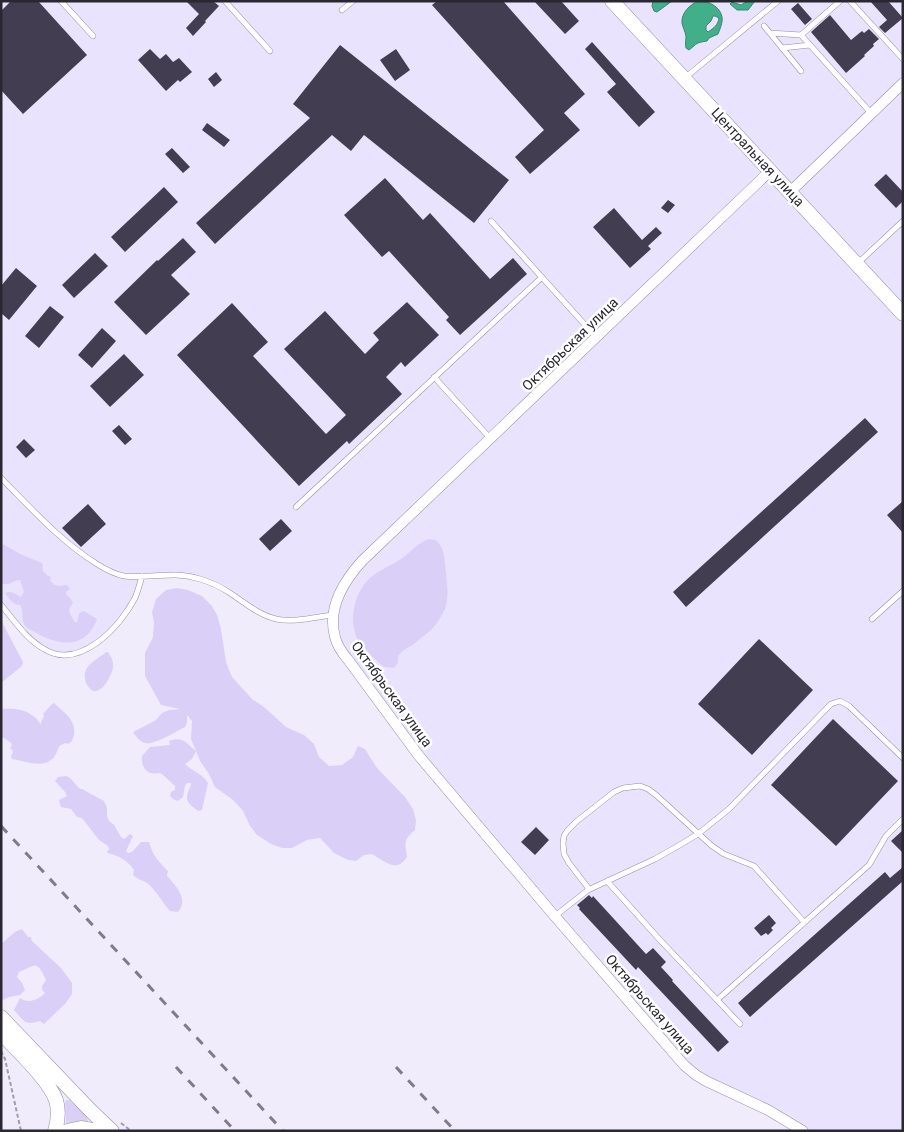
<svg xmlns="http://www.w3.org/2000/svg" width="904" height="1132" font-family="Roboto,sans-serif">
<rect width="100%" height="100%" fill="#f0ecfc"/>
<path fill="#eae3fe" d="M1,1H903V1131H803L696,1075L419,756L339,647L333,615L292,620L262,614L230,593L198,578L142,576L136,596L111,630L84,651L58,655L35,644L1,605Z"/>
<path fill="#dad0f7" d="M429,539L436,540C446,551 444,558 446,572C447,586 450,600 443,613C440,618 436,625 432,629C427,634 419,639 414,644C407,649 396,652 398,663L394,668L384,667C377,661 358,644 356,636C348,614 357,584 378,572C384,568 392,565 398,561C409,554 417,543 429,539Z
M1,543L22,555L42,563L43,565C41,570 44,572 48,576H49L51,577L50,580C55,587 58,586 66,585L69,587L70,589L66,592V594L71,599L73,603C66,611 70,614 75,622H77L79,613L84,611L97,619C87,647 63,647 40,635C36,632 29,630 26,627C20,621 25,612 20,605C12,604 10,600 5,593C12,590 15,594 21,597L24,592L20,580C12,580 11,587 1,583Z
M177,588L188,590L202,596L212,606L217,615L221,629L226,662L232,677L243,689L252,699L264,707L286,727L304,735L314,744L319,757L329,766L342,765L353,757L358,746L365,749L377,768L405,797L413,809L416,820L415,830C403,840 405,843 407,857C405,860 403,862 400,864C392,869 379,858 372,854L364,855L356,861L348,860L334,853L320,838L307,840L292,848H282L271,844L257,835L250,826L243,811L233,800L215,787L209,774L200,761L196,751L192,759L185,764C192,771 202,773 208,783L202,810L198,811C186,802 184,799 191,785V783H187L185,786L183,797L178,801L173,799L170,796L171,792L175,790V786L162,774L159,773C147,776 141,767 142,756L150,747L170,745L169,741C183,736 186,743 196,751L191,739L192,721L187,715V723L185,727C177,731 153,746 145,743C140,742 137,737 133,733L135,731L156,720L162,713L169,710L180,709L161,705L145,676V653L153,637L154,622L152,612L156,599L166,590Z
M1,620L23,662L22,666L1,683Z
M106,652H108C111,657 114,661 113,667C112,675 104,690 96,691C92,692 89,688 87,685C79,667 94,662 106,652Z
M54,703C66,714 80,723 72,741L68,744L66,743C57,746 60,746 56,754C47,771 26,761 12,759L11,756L13,752L10,747L12,746L11,743L1,736V709C12,708 25,709 33,716C37,718 39,722 41,725V722L44,716L43,714L51,705Z
M66,776L70,778L80,789H82L104,801L107,808V816L109,821L114,825L121,837L124,839L130,834L133,836L126,851L128,853L132,852L141,842H149C153,856 158,861 168,871L167,876C176,886 189,899 178,912L170,911C162,902 156,890 147,883C142,880 137,879 133,875L134,870C127,860 119,856 108,853L107,852L109,849L108,846L99,840L82,818L77,817L71,809L61,807L59,801V800L67,796L65,792L55,781L58,777Z
M22,929L28,937H31L32,941L61,968L72,983V994L65,1004L44,1024L40,1021C25,1026 24,1021 14,1010L20,998C28,1004 38,1000 45,993L42,990V986L46,980C37,961 37,964 19,972L17,977L22,983L25,990L20,995L9,997L1,1001V944L15,932Z
M66,1100H69L87,1117L88,1122L66,1123L65,1102Z"/>
<path fill="#41af8a" stroke="#3a866f" fill-rule="evenodd" d="M653,1H672L657,12L654,11L652,6Z
M699,1C708,1 720,6 722,17C723,22 720,29 718,34L709,38L707,41C695,43 698,43 689,50L686,48C685,44 686,40 686,36C685,31 683,28 682,23C681,13 690,4 699,1ZM713,16H715L719,18C718,25 714,28 708,32L706,30V26L711,21Z
M748,1H755L748,10H737L730,4L732,2L741,5Z"/>
<path fill="#433d52" d="M11,1H38L87,55L23,114L1,90V11Z
M186,1H213L219,6L205,21L206,22L193,36L186,28L199,14Z
M437,1H503L585,94L564,113L580,130L530,174L515,157L544,130L432,5Z
M534,1H561L579,21L565,34Z
M870,1H888L903,18L885,33L879,27L887,20Z
M798,3L812,19L805,25L791,9Z
M830,15L851,40L862,31L864,33L869,29L879,39L873,44L874,46L864,55L865,56L846,73L811,32Z
M592,42L655,112L639,127L607,92L616,84L585,49Z
M340,45L509,180L474,223L364,135L351,151L332,135L215,244L196,223L310,118L293,104Z
M150,49L160,59L166,54L173,62L179,58L192,72L180,82L178,80L166,91L138,60Z
M396,49L410,70L395,81L380,60Z
M216,72L222,80L214,87L208,79Z
M207,123L230,140L224,147L202,130Z
M172,148L190,167L183,173L165,154Z
M886,174L903,192V201L896,208L874,185Z
M385,178L423,220L430,213L490,279L513,258L527,274L460,335L446,320L449,317L389,251L382,257L344,215Z
M164,187L178,202L125,252L111,237Z
M668,200L675,205L668,213L661,208Z
M614,208L642,240L656,227L662,233L648,246L651,249L630,268L593,227Z
M183,238L196,252L171,275L190,294L146,335L114,302L157,260L158,261Z
M95,253L108,266L74,298L62,285Z
M16,268L37,286L9,320L1,313V286Z
M407,302L439,335L405,367L401,362L386,377L402,394L349,444L347,441L299,486L177,355L232,303L268,342L253,356L326,434L346,415L284,349L325,311L365,354L379,340L373,333Z
M50,306L64,317L39,348L25,336Z
M102,328L116,341L92,368L78,355Z
M124,354L144,375L110,407L90,386Z
M865,418L878,432L686,607L673,592Z
M119,425L132,439L125,445L112,431Z
M24,439L35,450L26,458L16,447Z
M903,501V533L887,515Z
M88,504L106,524L81,547L62,528Z
M281,519L292,531L270,551L259,539Z
M759,639L813,690L752,755L698,704Z
M833,719L898,781L836,846L771,785Z
M536,827L549,840L535,855L521,842Z
M903,830V853L891,841Z
M903,867V881L750,1017L738,1003L885,872L890,878Z
M589,895L592,898L593,896L646,954L653,948L666,962L661,967L673,980L672,981L729,1042L718,1052L638,967L636,970L579,909L580,908L577,905Z
M769,915L776,923L771,928L773,930L768,935L766,933L761,936L754,928Z"/>
<g fill="none" stroke-linecap="round" stroke-linejoin="round">
<g stroke="#938da5" stroke-width="6">
<path id="lane" d="M61,1L93,36
M225,1L270,51
M850,1L903,59
M342,10L353,1
M764,26L801,71
M770,33L801,35L840,1
M801,35L871,113
M782,48L810,45
M686,77L778,1
M491,221L596,337
M857,264L903,221
M434,377L490,438
M1,478C31,508 60,541 97,564C105,569 114,574 124,576C151,579 172,570 200,579C210,582 221,587 230,593C245,603 259,615 276,619C293,623 316,617 333,615
M296,507L542,277
M1,605C14,620 26,639 44,649C79,671 120,627 135,598C138,591 140,583 142,576
M872,619L903,591
M607,881L660,940L740,1024
M589,889L569,863L564,854L563,843L564,836L567,831L577,821L614,792L623,788L640,786L648,789L656,795L712,846L724,854L754,866L804,922
M555,916L588,890L655,859L678,846L698,834L729,809L831,704L840,701L849,706L903,758
M717,1000L869,865L886,836L903,819"/>
</g>
<g stroke="#938da5" stroke-width="11">
<path id="street" d="M770,171L362,561C343,582 327,608 335,637C337,646 343,654 349,661L419,756L552,913L684,1065L696,1075L706,1081L768,1110L803,1131
M790,192L903,83"/>
</g>
<g stroke="#938da5" stroke-width="15">
<path id="secondary" d="M612,1L903,314
M1,1017L90,1110L112,1131
M1,1033C16,1049 49,1080 56,1100C59,1110 58,1121 55,1131
M67,1131L81,1128L98,1131"/>
</g>
<path stroke="#a09daa" stroke-width="2" stroke-dasharray="4 2.5" stroke-linecap="butt" d="M1,1051L5,1059L21,1131
M121,1123L131,1131"/>
<use href="#lane" stroke="#fff" stroke-width="5"/>
<use href="#street" stroke="#fff" stroke-width="10"/>
<use href="#secondary" stroke="#fff" stroke-width="14"/>
<path stroke="#7f7c88" stroke-width="3" stroke-dasharray="9 9" stroke-linecap="butt" d="M1,826L283,1131
M176,1067L235,1131
M396,1067L455,1131"/>
</g>
<g text-anchor="middle" stroke-width="5" stroke-linejoin="round" paint-order="stroke">
<g font-size="14" fill="#292730" stroke="#fff">
<text transform="translate(758 157) rotate(47)" y="5">Центральная улица</text>
<text transform="translate(570 344) rotate(-44)" y="5">Октябрьская улица</text>
<text transform="translate(392 694) rotate(54)" y="5">Октябрьская улица</text>
<text transform="translate(650 1004) rotate(49)" y="5">Октябрьская улица</text>
</g>
</g>
<rect width="904" height="1132" fill="none" stroke="#292730" stroke-width="5"/>
</svg>
